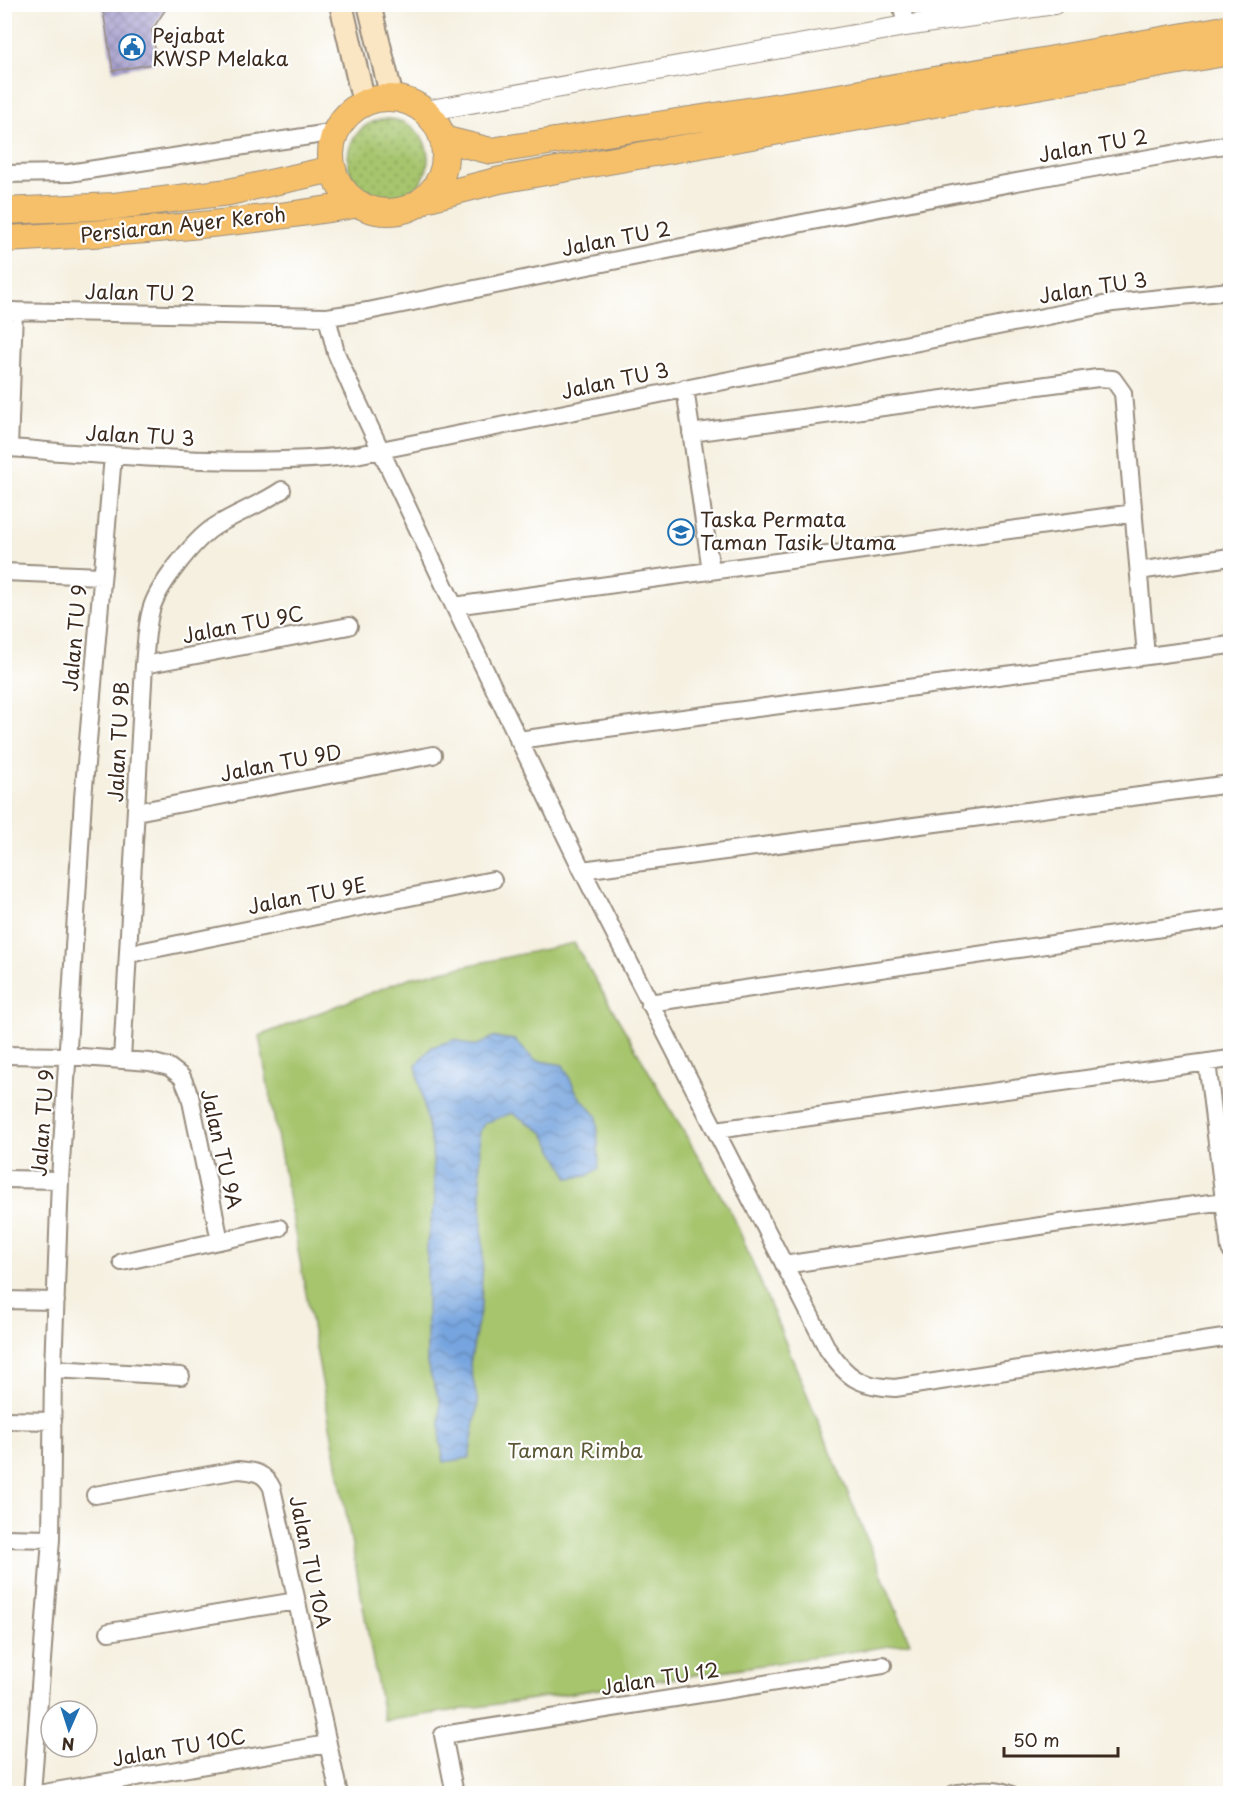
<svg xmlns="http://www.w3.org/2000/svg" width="1235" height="1798" font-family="'Playpen Sans',sans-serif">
<defs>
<pattern id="grass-dots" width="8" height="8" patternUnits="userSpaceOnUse" patternTransform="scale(1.5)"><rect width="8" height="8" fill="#a6c56d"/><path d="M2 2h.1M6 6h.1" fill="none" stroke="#88a059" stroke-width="1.8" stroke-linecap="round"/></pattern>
<pattern id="water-waves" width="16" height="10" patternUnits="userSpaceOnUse" patternTransform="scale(1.5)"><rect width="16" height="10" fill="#76a4de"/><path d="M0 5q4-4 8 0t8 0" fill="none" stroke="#6286b3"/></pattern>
<pattern id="building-cross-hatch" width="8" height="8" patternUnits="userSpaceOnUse" patternTransform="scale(1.5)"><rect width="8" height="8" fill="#a69fce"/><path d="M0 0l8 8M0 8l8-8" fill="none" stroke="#8882a7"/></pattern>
</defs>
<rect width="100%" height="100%" fill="#fff"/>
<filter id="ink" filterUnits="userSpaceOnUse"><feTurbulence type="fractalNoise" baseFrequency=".0167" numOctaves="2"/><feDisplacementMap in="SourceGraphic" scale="12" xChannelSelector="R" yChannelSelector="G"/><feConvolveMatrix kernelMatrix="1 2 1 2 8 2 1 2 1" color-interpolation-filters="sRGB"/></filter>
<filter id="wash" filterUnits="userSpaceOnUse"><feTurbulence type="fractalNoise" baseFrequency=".008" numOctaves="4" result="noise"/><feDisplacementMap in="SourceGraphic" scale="24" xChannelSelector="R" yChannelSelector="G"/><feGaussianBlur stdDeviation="1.35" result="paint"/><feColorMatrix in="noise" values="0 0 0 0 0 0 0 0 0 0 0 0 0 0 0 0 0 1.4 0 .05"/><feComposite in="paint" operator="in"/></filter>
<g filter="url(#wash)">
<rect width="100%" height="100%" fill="#f5f0e0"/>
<path fill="url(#grass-dots)" stroke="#707846" stroke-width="1.5" d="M348 159a40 40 0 1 1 80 0a40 40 0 1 1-80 0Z"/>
<path fill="#a6c56d" stroke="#707846" stroke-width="1.5" d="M574,943L734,1218L910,1643L384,1721L259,1036L409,978Z"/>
<path fill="url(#water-waves)" stroke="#58677e" stroke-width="1.5" d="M492,1037L515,1040L534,1060L563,1065L578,1095L597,1116L599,1168L587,1176L569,1178L543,1132L512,1113L485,1123L479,1132L483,1254L481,1306L470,1364L478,1403L469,1458L444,1462L440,1441V1402L427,1364V1242L435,1200L432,1147L416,1065L432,1047L457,1039C470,1048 480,1047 492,1037Z"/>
<g id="blocks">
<path fill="url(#building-cross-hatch)" d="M102,4H169L152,30L157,63L113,71Z"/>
</g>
</g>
<g filter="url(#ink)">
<use href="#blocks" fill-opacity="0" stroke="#988d7f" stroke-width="1.5"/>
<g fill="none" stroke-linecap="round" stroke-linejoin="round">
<g stroke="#988d7f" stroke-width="20">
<path id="minor" d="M902,4L905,26
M4,174L69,173L336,132
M4,311L327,317L368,311C655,252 942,193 1230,144
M327,317L336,353L351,387L454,606L582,870L828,1350C848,1379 860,1386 895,1388L1230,1337
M685,388L711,571
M691,433L1098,378L1113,379L1123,393L1146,656
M4,448C27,448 50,452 73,453C167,459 263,466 356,455L1113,303L1230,291
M9,448L14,311
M1139,571L1230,557
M4,572L101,576
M454,606L1134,513
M144,665L349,626
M518,740L1230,645
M136,812L433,755
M582,870L1230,784
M129,954L493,880
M649,1003L1230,918
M4,1055L68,1056L150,1062L169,1067L182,1077L190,1096L220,1241
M122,1059L144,665C146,647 146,628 151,610C157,587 193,541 214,527C236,513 260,505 282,490
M1207,1062L1230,1249
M716,1130L1230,1059
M4,1179L60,1180
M122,1262L279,1228
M784,1265L1060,1223L1225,1201
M4,1300L56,1301
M53,1369L181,1376
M4,1420L53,1421
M95,1495L238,1470C255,1471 265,1473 272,1488L339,1794
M4,1538L51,1539
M109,1632L296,1601
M32,1794L51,1539L53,1369L60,1180L83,798L113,456
M38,1794L327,1744
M455,1794L443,1735L883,1665
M954,1794C972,1791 993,1786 1009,1794"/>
</g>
<g stroke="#988d7f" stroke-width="22">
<path id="tertiary" d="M425,111L905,26L1054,4"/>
</g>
<g stroke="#988d7f" stroke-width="26">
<path id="secondary" d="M341,4L364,103
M369,4L392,98"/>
</g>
<g stroke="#988d7f" stroke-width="28">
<path id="primary" d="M331 155a57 57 0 1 1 114 0a57 57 0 1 1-114 0Z
M443,139L491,151L838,97L1230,28
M425,199L500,180L1230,52
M4,211L114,206L229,192L333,169
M4,239C124,233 242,224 360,204"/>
</g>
<use href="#minor" stroke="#fff" stroke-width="16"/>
<use href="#tertiary" stroke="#fff" stroke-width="20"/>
<use href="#secondary" stroke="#fbe6c4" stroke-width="22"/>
<use href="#primary" stroke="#f6c06b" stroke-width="26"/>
</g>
</g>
<defs>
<g id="civic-ring" transform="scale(1.35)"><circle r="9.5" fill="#fff" stroke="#1f6fb2" stroke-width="1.5"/><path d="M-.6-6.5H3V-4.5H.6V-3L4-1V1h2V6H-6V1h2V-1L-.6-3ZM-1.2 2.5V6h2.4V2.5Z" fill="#1f6fb2"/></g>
<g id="school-ring" transform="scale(1.35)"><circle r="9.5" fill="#fff" stroke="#1f6fb2" stroke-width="1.5"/><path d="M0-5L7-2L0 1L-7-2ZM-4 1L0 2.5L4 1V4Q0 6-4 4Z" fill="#1f6fb2"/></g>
</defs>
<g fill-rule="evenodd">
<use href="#civic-ring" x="132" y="47"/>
<use href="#school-ring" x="681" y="532"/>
</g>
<g text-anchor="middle" stroke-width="4.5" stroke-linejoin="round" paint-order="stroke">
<g font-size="20" fill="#3b2a1e" stroke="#fff" text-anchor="start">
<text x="152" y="43">Pejabat<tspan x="152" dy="23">KWSP Melaka</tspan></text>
<text x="700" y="527">Taska Permata<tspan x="700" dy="23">Taman Tasik Utama</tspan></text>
</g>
<g font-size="20" fill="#3b2a1e" stroke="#fff">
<text transform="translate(1093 146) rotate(-10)" y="7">Jalan TU 2</text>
<text transform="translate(183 225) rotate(-6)" y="7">Persiaran Ayer Keroh</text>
<text transform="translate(616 239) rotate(-11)" y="7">Jalan TU 2</text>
<text transform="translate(1093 288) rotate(-9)" y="7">Jalan TU 3</text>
<text transform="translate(140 293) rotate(1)" y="7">Jalan TU 2</text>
<text transform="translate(615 381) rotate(-12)" y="7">Jalan TU 3</text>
<text transform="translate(140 436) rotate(3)" y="7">Jalan TU 3</text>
<text transform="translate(243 625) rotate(-11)" y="7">Jalan TU 9C</text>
<text transform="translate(75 638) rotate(-85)" y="7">Jalan TU 9</text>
<text transform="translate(119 742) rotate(-87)" y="7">Jalan TU 9B</text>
<text transform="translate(281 763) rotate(-11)" y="7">Jalan TU 9D</text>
<text transform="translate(307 896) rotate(-11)" y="7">Jalan TU 9E</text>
<text transform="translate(43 1123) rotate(-86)" y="7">Jalan TU 9</text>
<text transform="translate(221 1149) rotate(77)" y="7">Jalan TU 9A</text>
<text transform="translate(310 1562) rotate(78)" y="7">Jalan TU 10A</text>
<text transform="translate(660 1679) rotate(-9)" y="7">Jalan TU 12</text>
<text transform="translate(179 1748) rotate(-10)" y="7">Jalan TU 10C</text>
</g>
<g font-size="20" fill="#5b5836" stroke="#fff">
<text x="575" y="1458">Taman Rimba</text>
</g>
</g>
<rect width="1235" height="1798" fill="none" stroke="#fff" stroke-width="24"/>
<g transform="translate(69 1729) rotate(183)"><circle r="28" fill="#ffffff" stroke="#b1aaa5" stroke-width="1.5"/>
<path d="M0-4.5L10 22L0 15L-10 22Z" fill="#1f6fb2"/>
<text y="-9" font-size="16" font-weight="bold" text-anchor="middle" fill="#3b2a1e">N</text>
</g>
<path d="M1004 1747v9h114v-9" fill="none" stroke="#3b2a1e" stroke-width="3"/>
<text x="1013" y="1747" font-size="18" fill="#3b2a1e" stroke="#ffffff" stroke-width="4.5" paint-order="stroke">50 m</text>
</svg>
